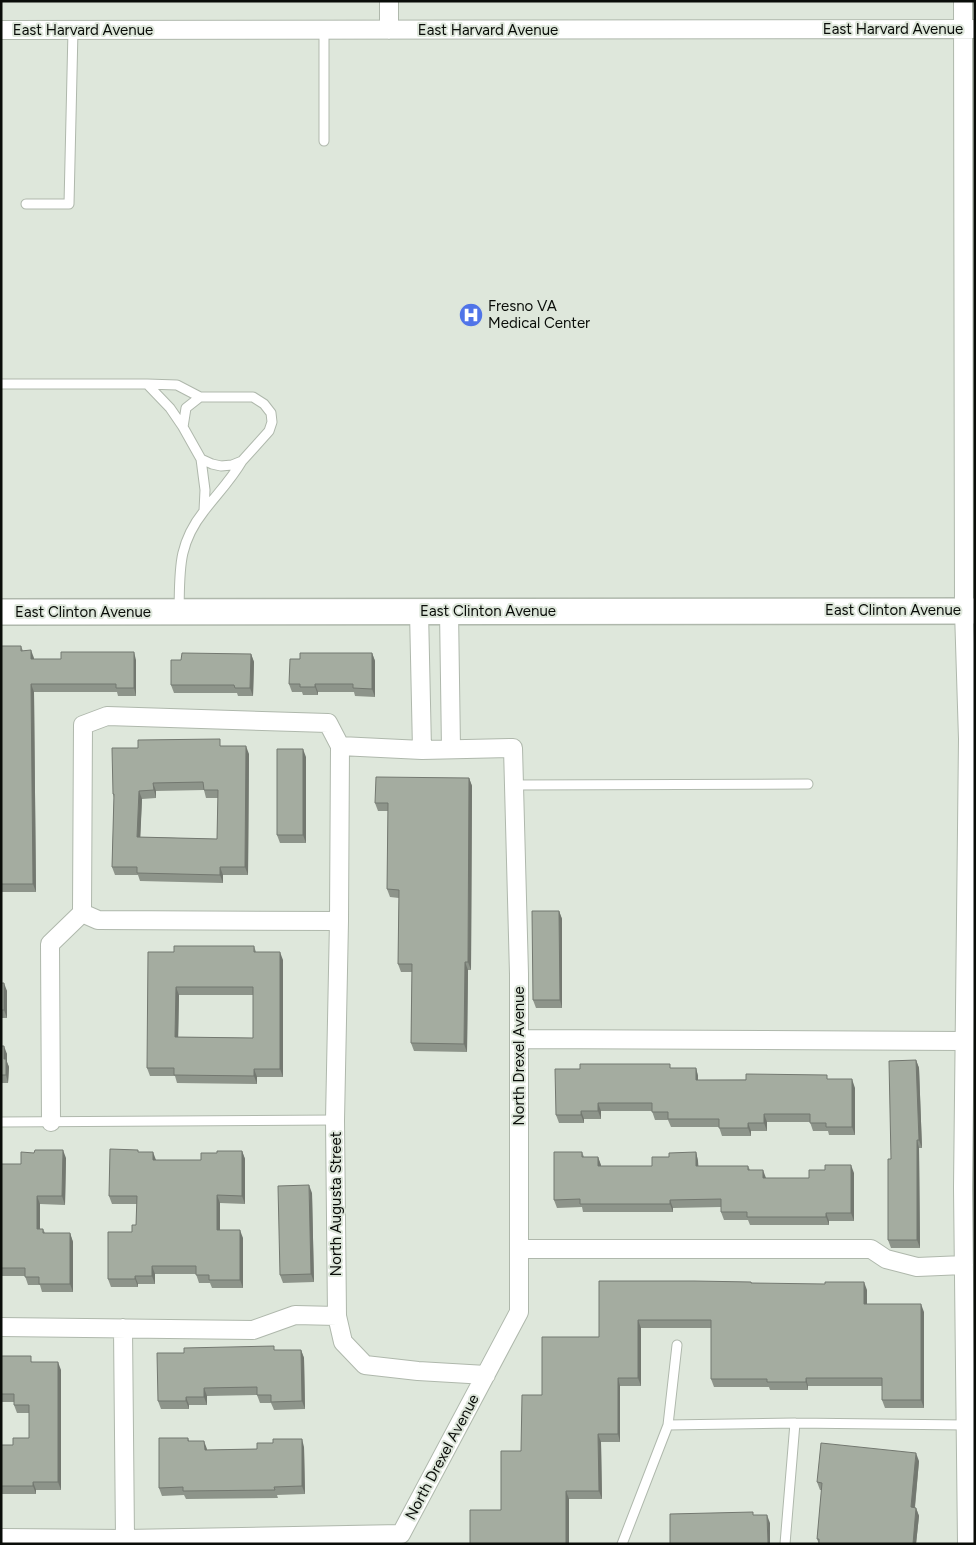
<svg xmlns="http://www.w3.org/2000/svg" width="976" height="1545" font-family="Figtree,sans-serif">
<rect width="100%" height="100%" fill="#dee7db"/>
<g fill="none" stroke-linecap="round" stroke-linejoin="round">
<g stroke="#afb8ac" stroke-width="11">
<path id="service" d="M324,30V141
M26,204H69L73,30
M1,384H147
M183,427L186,408L200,397H253L264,404L271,413L272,422L269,431L242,461L232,465L221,466L212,464L201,459L183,427L170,408L147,384L177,385L200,397
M201,459L205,490L204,511C217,494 231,480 242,461
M179,612C180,571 177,545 204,511
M514,785L808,784
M1,1122L335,1120
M668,1425L677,1345
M622,1544L668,1425L795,1423L965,1425
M785,1544L795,1423"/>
</g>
<g stroke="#afb8ac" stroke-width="20">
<path id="minor" d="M963,1L964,611L968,739L963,1188L967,1544
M1,30L973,29
M389,30V1
M419,611L422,750
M449,611L451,749
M82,913L98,920L339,921
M519,1039L964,1041
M51,1122L50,944L82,913L83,725L107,716L328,723L340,746
M519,1249H871L886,1259L917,1267L964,1265
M337,1316L343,1342L365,1365L418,1371L486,1375
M1,1327L253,1330L295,1315L337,1316L335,1120L339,921L340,746L422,750L513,748L519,974V1312L401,1534L125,1539L1,1538
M123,1328L125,1539"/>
</g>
<g stroke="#afb8ac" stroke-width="28">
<path id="secondary" d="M1,612L975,611"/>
</g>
<use href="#service" stroke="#fff" stroke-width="9"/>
<use href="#minor" stroke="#fff" stroke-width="18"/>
<use href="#secondary" stroke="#fff" stroke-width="25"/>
</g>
<path fill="#8d948a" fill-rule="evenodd" d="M1,646H21L23,651L34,659L136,660V696H118L117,692H34L36,892H1Z
M372,653L375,661V697L355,696L354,692H318V695H303L302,692H292L289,684L300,659Z
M251,654L254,662L253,696H238L237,693H174L171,685L181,660Z
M223,746L249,754L248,875H223V883L140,881L138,875H115L112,867L114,798L113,794ZM204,790L206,798H218L217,839L140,837L142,799L156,798V791Z
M306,757V843H280L277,835Z
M469,778L472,786L471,970H468L467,1052L414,1051L411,1043L412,972H401L398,964L399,898L390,897L387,889L388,811H378L375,803Z
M559,911L562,919V1008H536L533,1000Z
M254,946L256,952L283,960V1077H257V1084L177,1083L175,1076H150L147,1068L174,952ZM179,995H253V1038L178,1037Z
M1,983L7,991V1018H1Z
M1,1046L7,1054V1062L9,1067L8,1083H1Z
M916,1060L919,1068L922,1148H919L920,1248H891L888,1240L891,1159Z
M671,1068H696L698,1076V1080L828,1079L855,1088V1135H829L828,1131H813L810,1122H767V1131H751V1136H722L719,1127H671L668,1120H655L652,1111H601V1119H584V1123H559L556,1115Z
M242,1151L245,1159V1204L220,1203V1230L243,1238V1288H212L210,1283H199L196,1274H155V1284H138V1287H111L108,1279L136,1225L137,1204H112L109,1196L139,1152L156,1160H201L217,1153Z
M582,1152L584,1157H598L601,1166H652L669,1157L696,1152L698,1161V1166H748L750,1170L766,1178H809L854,1173V1221H829V1225H750L748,1220H724L721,1212V1207L673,1208V1212H583L582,1207L557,1208L554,1200Z
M66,1158L65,1205L40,1204V1229H43L45,1233H70L73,1242V1292H42L40,1285H28L25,1276H1V1164H21Z
M312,1193L314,1282L283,1283L280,1275Z
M599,1281L751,1282L752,1283L867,1290V1304L924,1312V1408H885L882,1400V1386H808V1390H770L769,1387H714L711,1379V1328H641V1386H620V1442H601L602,1499H569V1544L501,1510L542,1395L599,1337Z
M275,1350H301L304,1358L305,1409L274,1410L271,1403H260L257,1395L207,1396V1405H189V1409H161L158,1401Z
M1,1356L33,1362L61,1370V1490H36V1494H1V1445H13L29,1438V1413H17L14,1405V1402H1Z
M188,1438L189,1441L207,1450L257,1449L304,1447L305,1494L277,1495L278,1498L186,1499L184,1495L162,1496L159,1488Z
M919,1461L915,1508H916L919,1516L916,1544H819L817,1539L822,1490H820L817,1482Z"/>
<path fill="#737870" d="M31,650L34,658V667L31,659Z
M134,652L136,660V696L134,688Z
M372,653L375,661V697L372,689Z
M251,654L254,662L253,696L250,688Z
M31,684L34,692L36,892L33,884Z
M315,684L318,692V695L315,687Z
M246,746L249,754L248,875L245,867Z
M303,749L306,757V843L303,835Z
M469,778L472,786L471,970L468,962Z
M153,783L156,791V798L154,790Z
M139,791L142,799L140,845L137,837Z
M220,867L223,875V883L220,875Z
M559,911L562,919V1008L560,1000Z
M280,952L283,960V1077L280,1069Z
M465,962L468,970L467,1052L464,1044Z
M4,983L7,991V1018L4,1010Z
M176,987L179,995L178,1045L175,1037Z
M4,1046L7,1054V1062L9,1067L8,1083L6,1075L4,1059Z
M916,1060L919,1068L922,1148L919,1140Z
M696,1068L698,1076V1088L696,1080Z
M254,1069L257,1077V1084L254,1076Z
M852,1079L855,1088V1135L852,1127Z
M598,1103L601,1111V1119L598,1111Z
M581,1111L584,1119V1123L581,1115Z
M764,1114L767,1122V1131L764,1123Z
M748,1123L751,1131V1136L748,1128Z
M917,1140L919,1148L920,1248L917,1240Z
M63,1150L66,1158L65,1205L62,1196Z
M242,1151L245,1159V1204L242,1196Z
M153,1152L156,1160H153Z
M696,1152L698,1161L699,1174L696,1166Z
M598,1157L601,1165V1174L598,1166Z
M851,1165L854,1173V1221L851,1213Z
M763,1170L766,1178H763Z
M309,1185L312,1193L314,1282L311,1274Z
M217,1195L220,1203V1238L217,1230Z
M37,1196L40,1204V1237L37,1229Z
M670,1200L673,1208V1212L670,1204Z
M826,1213L829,1221V1225L826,1217Z
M240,1230L243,1238V1288L240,1280Z
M70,1233L73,1242V1292L70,1284Z
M152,1266L155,1274V1284L152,1276Z
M135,1276L138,1284V1287L135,1279Z
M864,1282L867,1290V1312L864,1304Z
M921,1304L924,1312V1408L921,1400Z
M638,1320L641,1328V1386L638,1378Z
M301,1350L304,1358L305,1409L302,1401Z
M58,1362L61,1370V1490L58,1482Z
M618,1378L620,1386V1442L618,1434Z
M806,1378L808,1386V1390L806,1382Z
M204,1388L207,1396V1405L204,1397Z
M186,1397L189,1405V1409L186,1401Z
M598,1434L601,1442L602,1499L599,1491Z
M302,1439L304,1447L305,1494L302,1486Z
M204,1441L207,1449V1458L205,1450Z
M916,1453L919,1461L914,1515L911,1507Z
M33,1482L36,1490V1494L33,1486Z
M566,1491L569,1499V1544H566Z
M916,1508L919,1516L916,1544H913Z
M767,1515L770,1523V1544H768Z"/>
<path fill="#a4aca0" stroke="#737870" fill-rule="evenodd" d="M1,646H21V651L31,650V659H61V652H134V688H116V684H31L33,884H1Z
M182,653L251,654L250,688H235L234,685H171V660H181Z
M300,653H372V689L353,688V684H315V687H300V684H289L290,659H300Z
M220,739V746H246L245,867H220V875L137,873V867H112L114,794H113L112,748H138V740ZM203,782L204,790H218L217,839L137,837L139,791L154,790L153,783Z
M277,749H303V835H277Z
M376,777L469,778L468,962H465L464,1044L411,1043L412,964H398L399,890L387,889L388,803H375Z
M532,911H559L560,1000H533Z
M174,946H254V952H280V1069H254V1076L174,1075V1068H147L148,952H174ZM176,987H253V1038L175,1037Z
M1,983H4V1010H1Z
M1,1046H4V1059H6V1075H1Z
M916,1060L919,1140H917V1240H888V1159H891L889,1061Z
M580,1064H670V1068H696V1080H746V1074L827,1075V1079H852V1127H826V1123H810V1114H764V1123H748V1128H719V1119H668V1112H652V1103H598V1111H581V1115H556L555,1069H580Z
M110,1149L138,1150V1152H153V1160H201V1153H217V1151H242V1196L217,1195V1230H240V1280H209V1275H196V1266H152V1276H135V1279H108V1232H132V1225H136L137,1196H109Z
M35,1150H63L62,1196H37V1229H43V1233H70V1284H39V1277H25V1268H1V1164H21V1152L34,1153Z
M554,1152H582V1157H598V1166H652V1157H669V1153L696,1152V1166H748V1170H763V1178H809V1170H825V1165H851V1213H826V1217H747V1212H721V1199L670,1200V1204H580V1199L554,1200Z
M309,1185L311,1274L280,1275L278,1186Z
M599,1281H694L751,1282V1283L825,1284V1282H864V1304H921V1400H882V1378H806V1382H767V1379H711V1320H638V1378H618V1434H598L599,1491H566V1544H470V1510H501V1451H521L522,1395H542V1337H599Z
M274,1346V1350H301L302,1401L271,1402V1395H257V1387L204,1388V1397H186V1401H158L157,1353H184V1348Z
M1,1356H31V1362H58V1482H33V1486H1V1445H13V1438H29V1405H14V1394H1Z
M159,1438H188V1441H204L205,1450L257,1449V1443H273V1439H302V1486L274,1487L275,1490L183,1491V1487L159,1488Z
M821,1443L916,1453L911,1507L916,1508L913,1544H819V1539H817L822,1483L817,1482Z
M753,1512V1515H767L768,1544H670V1514Z"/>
<defs>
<g id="hospital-disc" transform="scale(1.25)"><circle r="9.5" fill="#5074e8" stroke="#dee7db"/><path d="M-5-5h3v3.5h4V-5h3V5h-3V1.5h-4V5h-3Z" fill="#fff"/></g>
</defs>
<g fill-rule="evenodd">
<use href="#hospital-disc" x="471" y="315"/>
</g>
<g text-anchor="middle" stroke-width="4" stroke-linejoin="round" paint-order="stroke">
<g font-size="15" fill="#0a0d09" stroke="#dee7db">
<text x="893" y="34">East Harvard Avenue</text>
<text x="83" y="35">East Harvard Avenue</text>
<text x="488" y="35">East Harvard Avenue</text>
<text x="893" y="615">East Clinton Avenue</text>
<text x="488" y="616">East Clinton Avenue</text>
<text x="83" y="617">East Clinton Avenue</text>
<text transform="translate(519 1056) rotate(-90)" y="5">North Drexel Avenue</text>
<text transform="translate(336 1204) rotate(-90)" y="5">North Augusta Street</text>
<text transform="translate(442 1457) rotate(-62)" y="5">North Drexel Avenue</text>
</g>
<g font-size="15" fill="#0a0d09" stroke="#dee7db" text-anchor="start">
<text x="488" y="311">Fresno VA<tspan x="488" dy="17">Medical Center</tspan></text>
</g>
</g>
<rect width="976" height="1545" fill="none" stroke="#0a0d09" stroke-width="5"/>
</svg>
